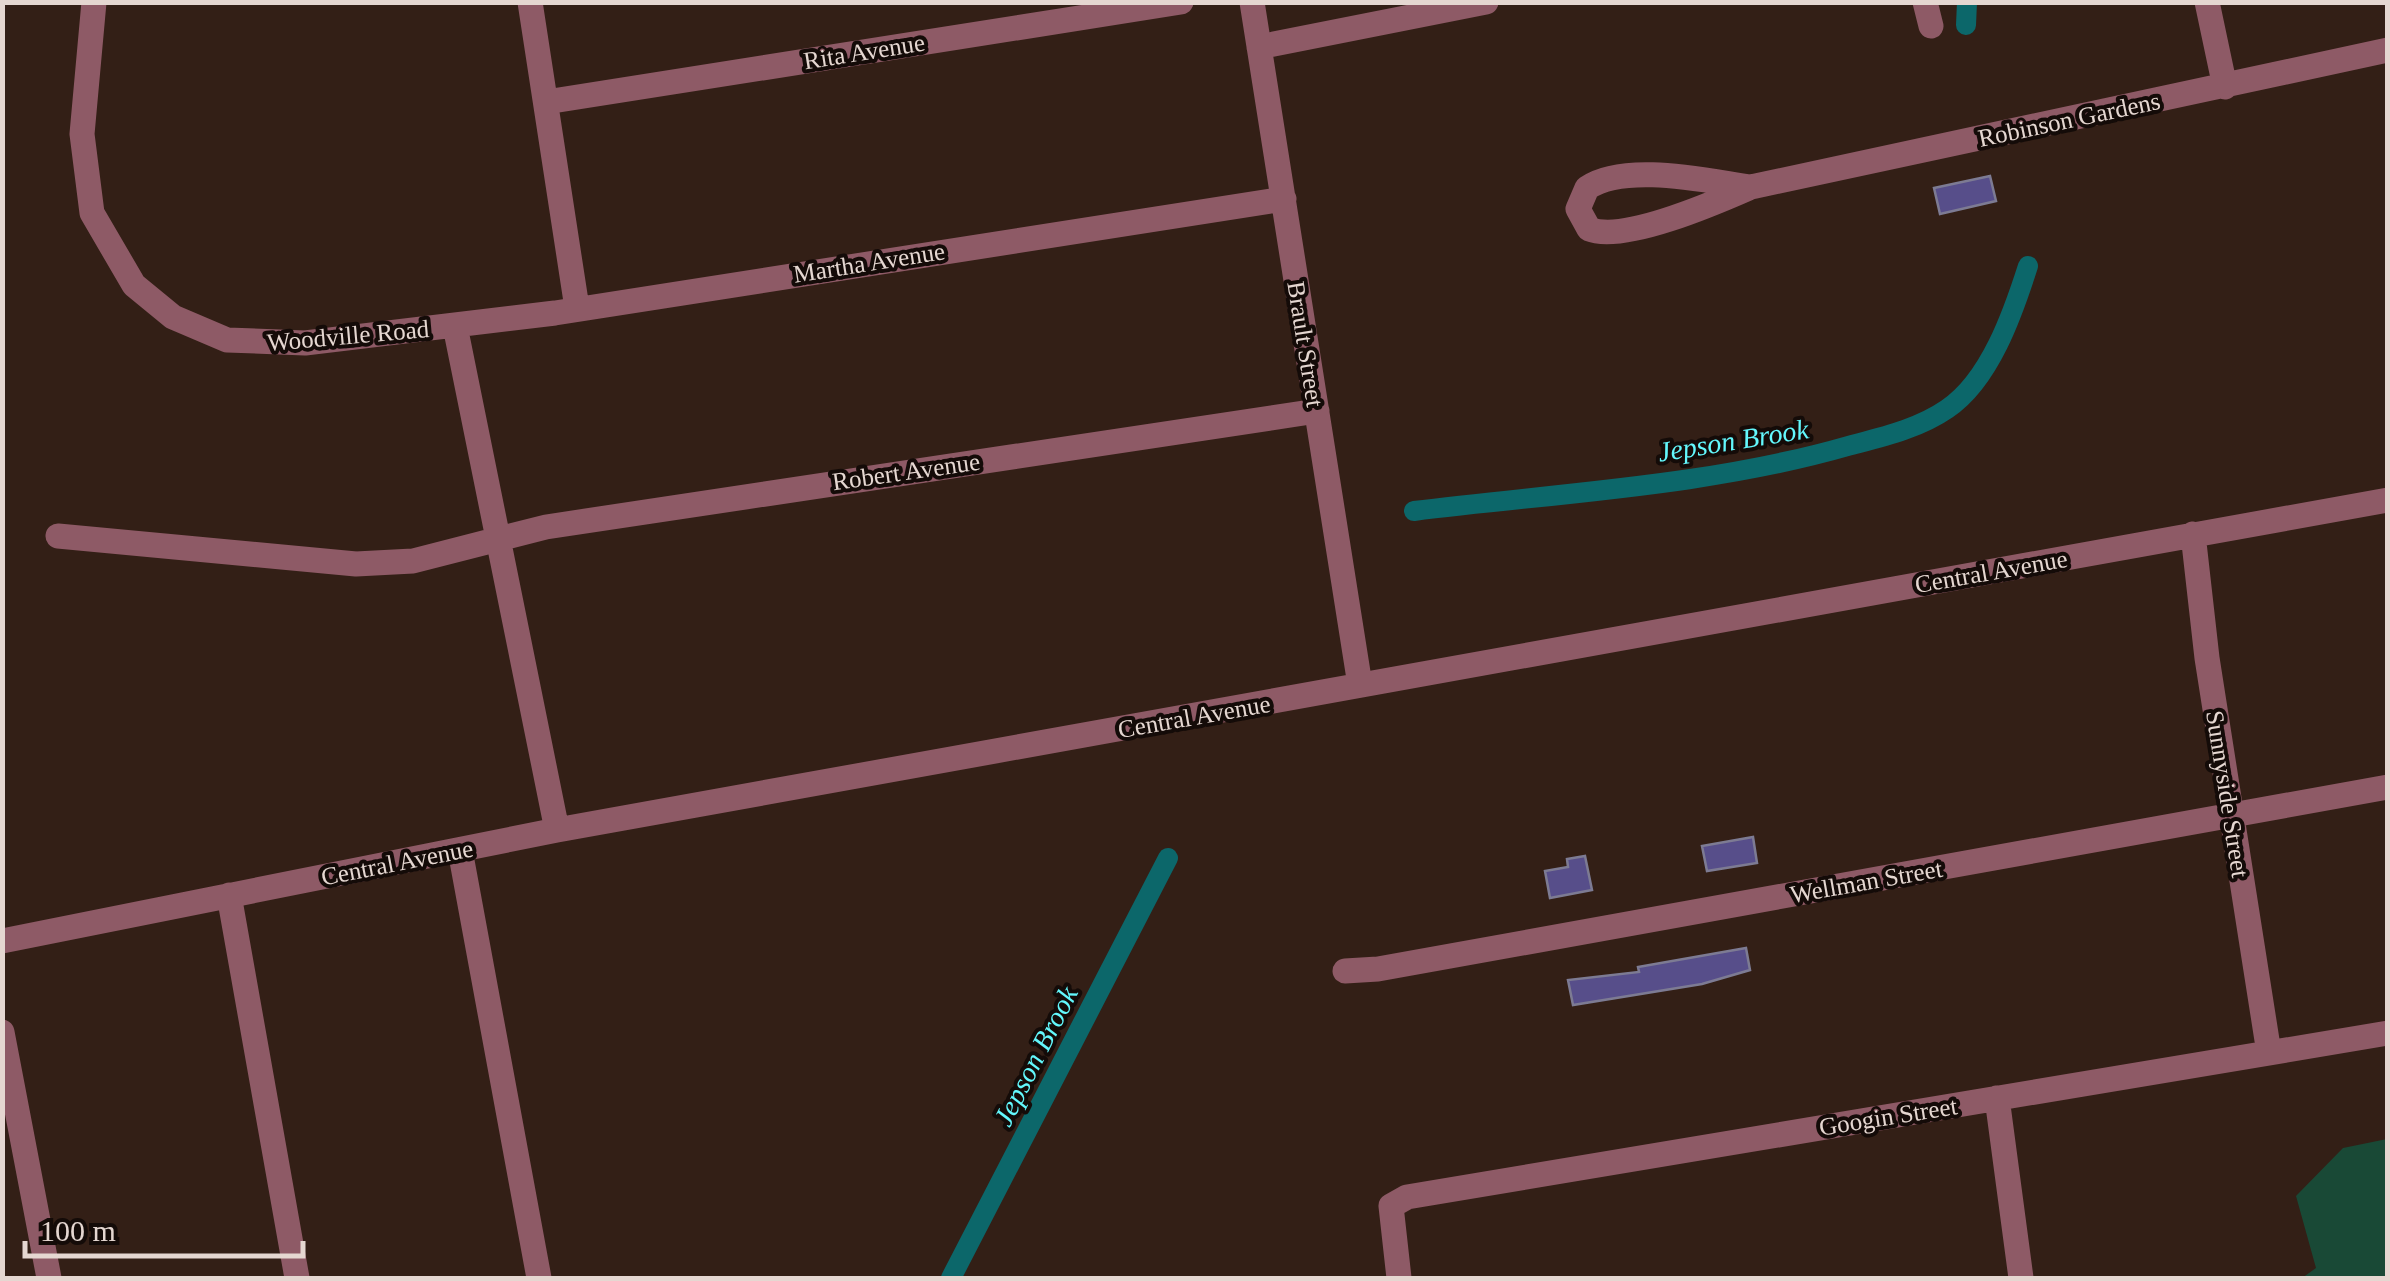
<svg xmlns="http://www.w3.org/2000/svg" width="2390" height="1281" font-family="'Times New Roman',serif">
<rect width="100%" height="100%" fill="#331f16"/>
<path fill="#194936" d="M2387,1139V1278H2302L2316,1268L2296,1196L2343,1148Z"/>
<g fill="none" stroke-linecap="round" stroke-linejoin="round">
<path stroke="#0c676a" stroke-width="20" d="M1966,25L1967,2
M1414,511C1558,493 1709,486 1848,446C1882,437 1918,429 1947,409C1990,380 2013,313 2028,266
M951,1278L1168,858"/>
</g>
<path fill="#574e8a" stroke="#7d7b93" stroke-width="2.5" d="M1990,176L1996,201L1940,214L1934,188Z
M1753,837L1757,863L1707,871L1702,846Z
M1585,856L1592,890L1550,898L1545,871L1568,867L1567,859Z
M1746,948L1750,970L1702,984L1573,1005L1568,980L1639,972L1638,967Z"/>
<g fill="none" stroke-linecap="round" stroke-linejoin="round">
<path stroke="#8e5a66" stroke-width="25" d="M94,2L82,134L92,213L134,285L173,317L227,340L305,343L555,313L1284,199
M530,2L577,308
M1252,2L1360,685
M1925,2L1931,26
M2207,2L2225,87
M1259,47L1486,2
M546,102L1181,2
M1751,187C1707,181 1625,162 1587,188L1578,209L1589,229C1623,243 1717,202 1751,187L2388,50
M455,326L557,830
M2193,534L2207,658L2269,1053
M58,536L356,564L413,561L546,527L1317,411
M460,850L539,1278
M229,895L297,1278
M2,941L557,830L2388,500
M1345,971L1378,969L2388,787
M2,1032L49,1278
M1997,1098L2021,1278
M1399,1278L1391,1206L1407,1197L2388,1033"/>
</g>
<g text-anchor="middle" stroke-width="8" stroke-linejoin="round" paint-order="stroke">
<g font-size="25" fill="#e5d7d1" stroke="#140b08">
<text transform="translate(864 51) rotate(-9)" y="9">Rita Avenue</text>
<text transform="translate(2069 119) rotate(-12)" y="9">Robinson Gardens</text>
<text transform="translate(869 262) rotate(-9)" y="9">Martha Avenue</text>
<text transform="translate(348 335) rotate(-5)" y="9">Woodville Road</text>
<text transform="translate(1306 344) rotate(81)" y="9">Brault Street</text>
<text transform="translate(906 471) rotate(-8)" y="9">Robert Avenue</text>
<text transform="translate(1991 571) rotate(-10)" y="9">Central Avenue</text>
<text transform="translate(1194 716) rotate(-10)" y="9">Central Avenue</text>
<text transform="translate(2228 794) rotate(81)" y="9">Sunnyside Street</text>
<text transform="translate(397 862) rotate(-11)" y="9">Central Avenue</text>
<text transform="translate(1866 881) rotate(-10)" y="9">Wellman Street</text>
<text transform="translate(1888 1116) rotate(-9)" y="9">Googin Street</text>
</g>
<g font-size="28" font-style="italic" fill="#63f8fd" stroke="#140b08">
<text transform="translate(1733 440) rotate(-9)" y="10">Jepson Brook</text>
<text transform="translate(1035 1056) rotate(-63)" y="10">Jepson Brook</text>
</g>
</g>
<rect width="2390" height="1281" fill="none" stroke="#e5d7d1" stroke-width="10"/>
<path d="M25 1241v15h278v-15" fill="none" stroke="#e5d7d1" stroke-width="5"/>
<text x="40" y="1241" font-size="30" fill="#e5d7d1" stroke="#140b08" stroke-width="8" paint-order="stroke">100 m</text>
</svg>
